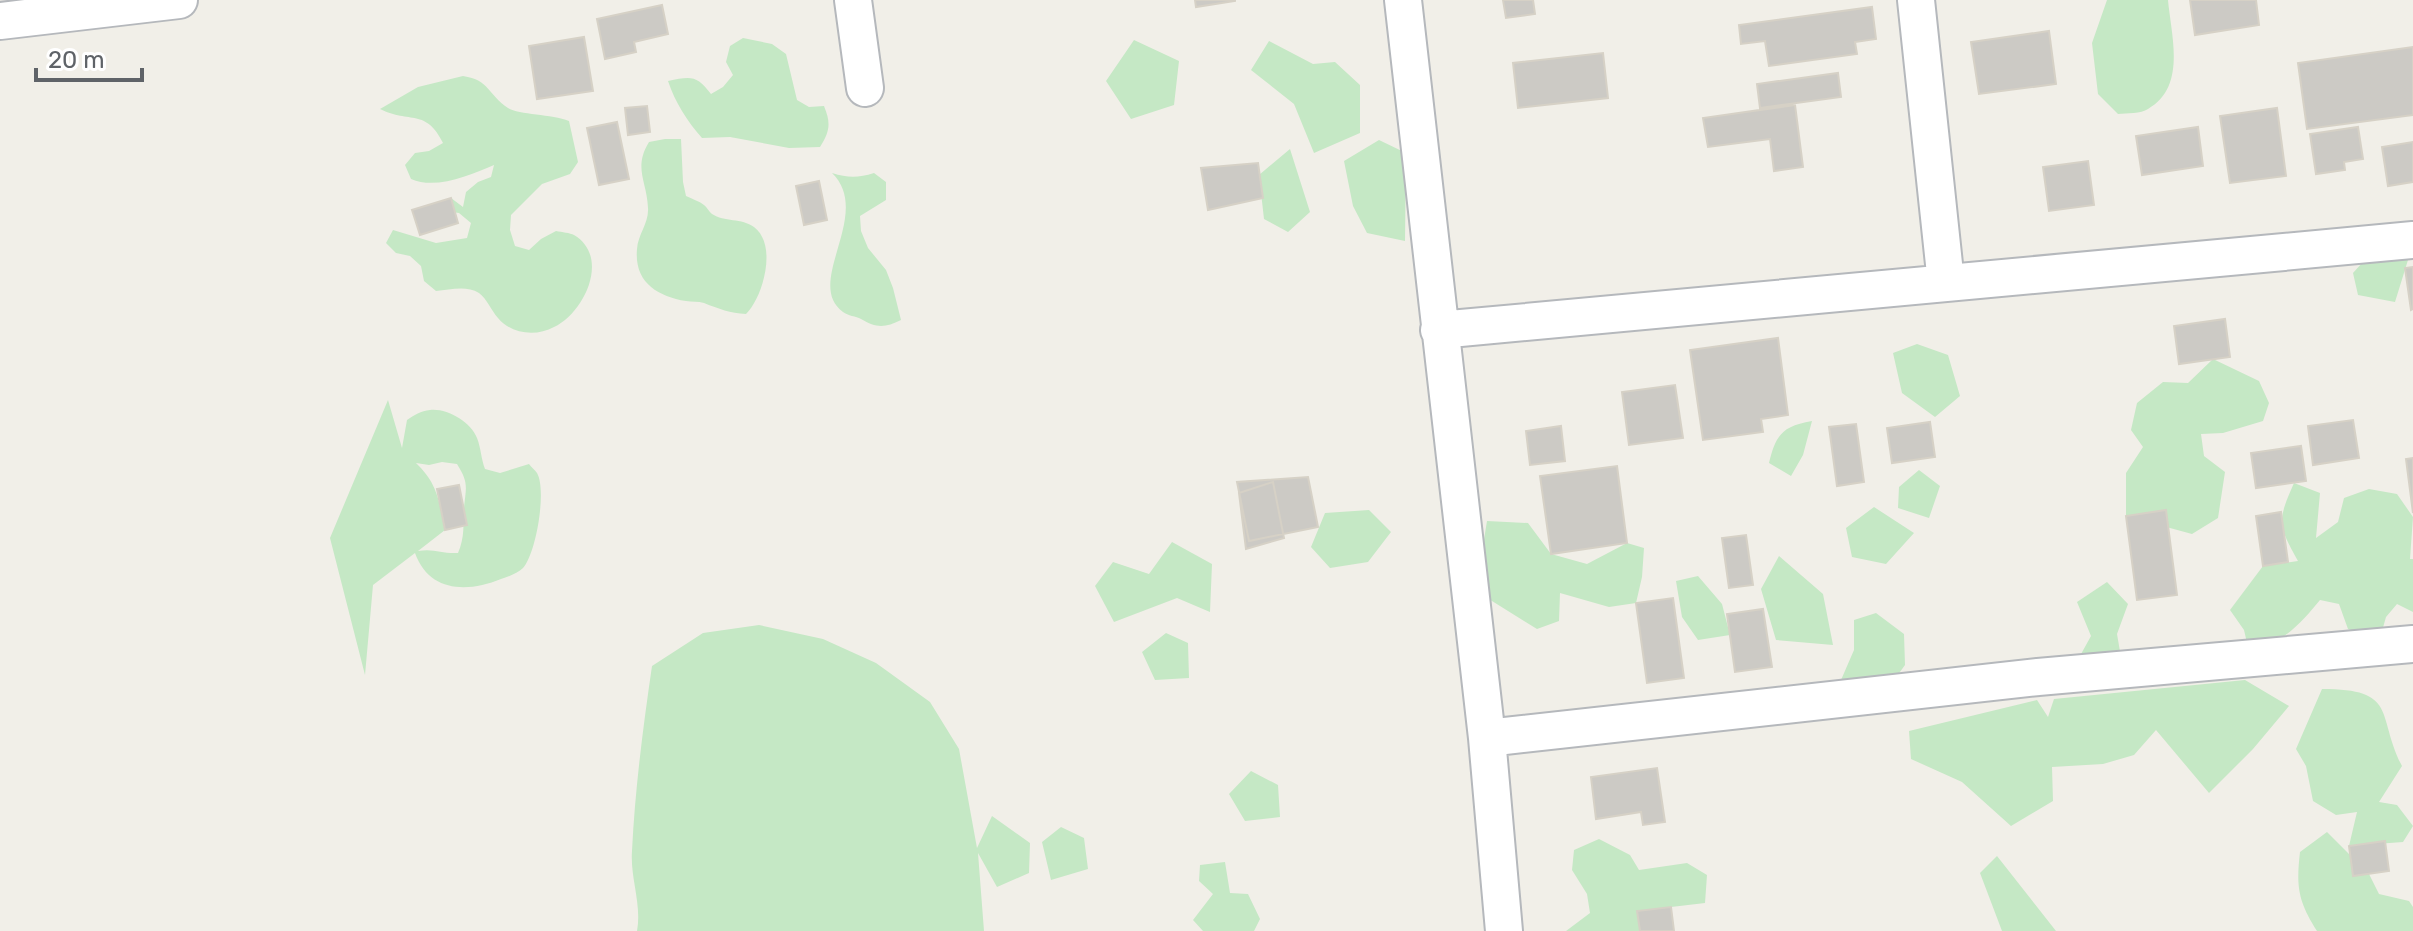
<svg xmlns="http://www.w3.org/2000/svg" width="2413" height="931" font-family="Rubik,sans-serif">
<rect width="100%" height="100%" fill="#f1efe8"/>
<path fill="#c5e8c5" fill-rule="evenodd" d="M2107,0H2168C2171,35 2187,87 2148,109C2141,114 2127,113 2118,114L2098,94L2092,43Z
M743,38L772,44L786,54L797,100L809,107L824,106C831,123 830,131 820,147L789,148L730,137L702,138C687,121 675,102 668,81C691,76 697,75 711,94L723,87L733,75L726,62L730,46Z
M1134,40L1179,61L1174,105L1131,119L1106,81Z
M1269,41L1313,64L1335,62L1360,85V133L1314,153L1294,104L1251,70Z
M463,76C490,80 488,95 508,108C519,115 552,114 569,121L578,162L570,174L542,184L511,215L510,230L515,246L529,250L541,239L556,231C562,232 570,233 574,235C611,257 584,313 554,327C536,337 511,334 498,318C491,310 487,299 479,293C466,285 450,290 436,291L424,281L421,266L410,256L396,253L386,243L393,230L436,243L467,238L471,223L459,213L443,211L451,198L463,207L466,192L478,182L491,177L494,165C470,175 436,190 411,179L405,165L415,153L429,151L443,143C426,108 410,124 380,109L418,87Z
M665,139H681L683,182L686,196C692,199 699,201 704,205C707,207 709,212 712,214C724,222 742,218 754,227C778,245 763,297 746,314C730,313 719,309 704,303C698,301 692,302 686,301C657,296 634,282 637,249C638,234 649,223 648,208C647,181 633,168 649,142Z
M1379,140L1406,153L1405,241L1367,233L1353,206L1344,161Z
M1290,149L1310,212L1288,232L1264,219L1259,175Z
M832,173C848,178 858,178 874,173L886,182V200L860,216L861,231L868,248L886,270L893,288L901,320C885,328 876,328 861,319C856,316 848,316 843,312C803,283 874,214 832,173Z
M2380,243L2412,247L2395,302L2358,295L2353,273Z
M1917,344L1948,355L1960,396L1935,417L1902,393L1893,353Z
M2213,359L2259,381L2269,403L2263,421L2223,433L2201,434L2204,456L2225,472L2218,518L2192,534L2126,516V473L2143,447L2131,430L2137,403L2163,382L2188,383Z
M388,400L402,448L407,420C414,415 421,411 430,410C447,408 471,422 477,438C481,448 481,459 485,469L500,473L529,464C531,467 535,470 537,473C547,490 536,554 523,568C518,573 508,577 501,579C467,593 429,592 415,553L373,585L365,675L330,538ZM442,462L457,464C469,483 466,487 464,508C463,525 465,537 458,553C442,554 434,548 418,551L445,530C439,501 438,484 416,463L429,465Z
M1812,421L1803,455L1791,476L1769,463C1776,434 1783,426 1812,421Z
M1919,470L1940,486L1929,518L1898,508L1899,487Z
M2294,483L2320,493L2316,538L2338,522L2344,498L2369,489L2397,494L2413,517L2410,559H2413V612L2397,604L2386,617L2380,638L2348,629L2339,604L2320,600C2307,616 2289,637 2269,644C2263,647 2254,646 2248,647L2244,630L2230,610L2263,566L2298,561C2278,525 2277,521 2294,483Z
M1874,507L1914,533L1886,564L1852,557L1846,528Z
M1369,510L1391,532L1368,562L1330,568L1311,547L1325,513Z
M1487,521L1528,523L1551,554L1587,564L1627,543L1644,548L1642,577L1636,603L1609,607L1560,593L1559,621L1537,629L1484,596L1480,564Z
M1172,542L1212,564L1210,612L1177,598L1114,622L1095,586L1113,562L1149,574Z
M1779,556L1823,594L1833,645L1776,640L1761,589Z
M1698,576L1722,604L1730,635L1698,640L1682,617L1676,581Z
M2107,582L2128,604L2117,634L2123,669L2070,674L2091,636L2077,602Z
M1876,613L1904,634L1905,665L1884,694L1850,698L1841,680L1854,650V620Z
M759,625L823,639L876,663L930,702L959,749L977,848L992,816L1030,843L1029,873L997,887L978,853L984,931H637C642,904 630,878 632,851C635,789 643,728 652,666L703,633Z
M1166,633L1188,643L1189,678L1155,680L1142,652Z
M2245,680L2289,706L2253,749L2209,793L2156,730L2134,755L2103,764L2052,767L2053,801L2011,826L1962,782L1911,759L1909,731L2037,700L2048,717L2054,699Z
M2322,689C2399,689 2376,715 2402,766L2379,802L2397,805L2413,826L2403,842L2349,846L2357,812L2336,815L2313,801L2306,766L2296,749Z
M1251,771L1278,785L1280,817L1245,821L1229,794Z
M1061,827L1084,838L1088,869L1051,880L1042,842Z
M2327,832L2369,874L2379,894L2409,901L2413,907V931H2317C2298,901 2296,887 2300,852Z
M1599,839L1630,855L1639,870L1687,863L1707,875L1705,903L1637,911L1640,931H1566L1590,913L1587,894L1572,870L1574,850Z
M1997,856L2056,931H2002L1980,873Z
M1225,862L1230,893L1248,894L1260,919L1254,931H1203L1193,920L1213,894L1199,881L1200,865Z"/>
<path fill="#cccac5" stroke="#d6d1c6" stroke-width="2" d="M1195,0H1235V1L1196,7Z
M1503,0H1533L1535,14L1506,18Z
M2190,0H2256L2259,25L2195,35Z
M662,5L668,34L634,42L636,52L605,59L597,19Z
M1872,7L1876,39L1855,42L1857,54L1769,66L1765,41L1741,44L1739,25Z
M2049,31L2056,84L1979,94L1971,42Z
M584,37L593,91L537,99L529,46Z
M2413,47V115L2307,129L2298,63Z
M1603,53L1608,98L1518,108L1513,63Z
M1838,73L1841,97L1760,108L1757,84Z
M1795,105L1803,167L1774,171L1770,139L1708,147L1703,118Z
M647,106L650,132L628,135L625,108Z
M2277,108L2286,176L2230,183L2220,116Z
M617,122L629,179L599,185L587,128Z
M2198,127L2203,166L2142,175L2136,136Z
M2358,127L2363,159L2344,162L2345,170L2316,174L2310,134Z
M2413,142V182L2388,186L2382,147Z
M2088,161L2094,205L2049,211L2043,167Z
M1258,163L1263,198L1208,210L1201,168Z
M819,181L827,220L804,225L796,186Z
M451,198L458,223L420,235L412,210Z
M2413,267V309L2411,310L2405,268Z
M2225,319L2230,357L2179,364L2174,326Z
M1778,338L1788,415L1761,419L1763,432L1703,440L1690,350Z
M1675,385L1683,438L1629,445L1622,392Z
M2353,420L2359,458L2313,465L2308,426Z
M1930,422L1935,457L1892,463L1887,428Z
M1856,424L1864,482L1837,486L1829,427Z
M1561,426L1565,461L1530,465L1526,431Z
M2301,446L2306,481L2256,488L2251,453Z
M2413,458V513L2406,459Z
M1617,466L1627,543L1551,554L1540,476Z
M1308,477L1318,527L1249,541L1237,482Z
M1273,482L1284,538L1246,549L1239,493Z
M459,485L467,525L445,530L437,489Z
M2166,510L2177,595L2137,600L2126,516Z
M2281,512L2288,562L2263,566L2256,516Z
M1746,535L1753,585L1729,588L1722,538Z
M1673,598L1684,678L1647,683L1636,603Z
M1763,609L1772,667L1735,672L1727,614Z
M1657,768L1665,822L1643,825L1641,812L1596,819L1591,777Z
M2385,841L2389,871L2353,876L2349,846Z
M1671,907L1674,931H1640L1637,911Z"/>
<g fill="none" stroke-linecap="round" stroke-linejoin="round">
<g stroke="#b5b8bc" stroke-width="40">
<path id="minor" d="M853,0L865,88
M1403,0L1487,738L1504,931
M1916,0L1946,283
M0,21L179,0
M1439,330L2413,240
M1487,738L2038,677L2413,644"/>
</g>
<use href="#minor" stroke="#fff" stroke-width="36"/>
</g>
<path d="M36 68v12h106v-12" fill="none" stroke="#5f6368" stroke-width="4"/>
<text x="48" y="68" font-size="24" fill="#5f6368" stroke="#ffffff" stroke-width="6" paint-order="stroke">20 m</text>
</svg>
